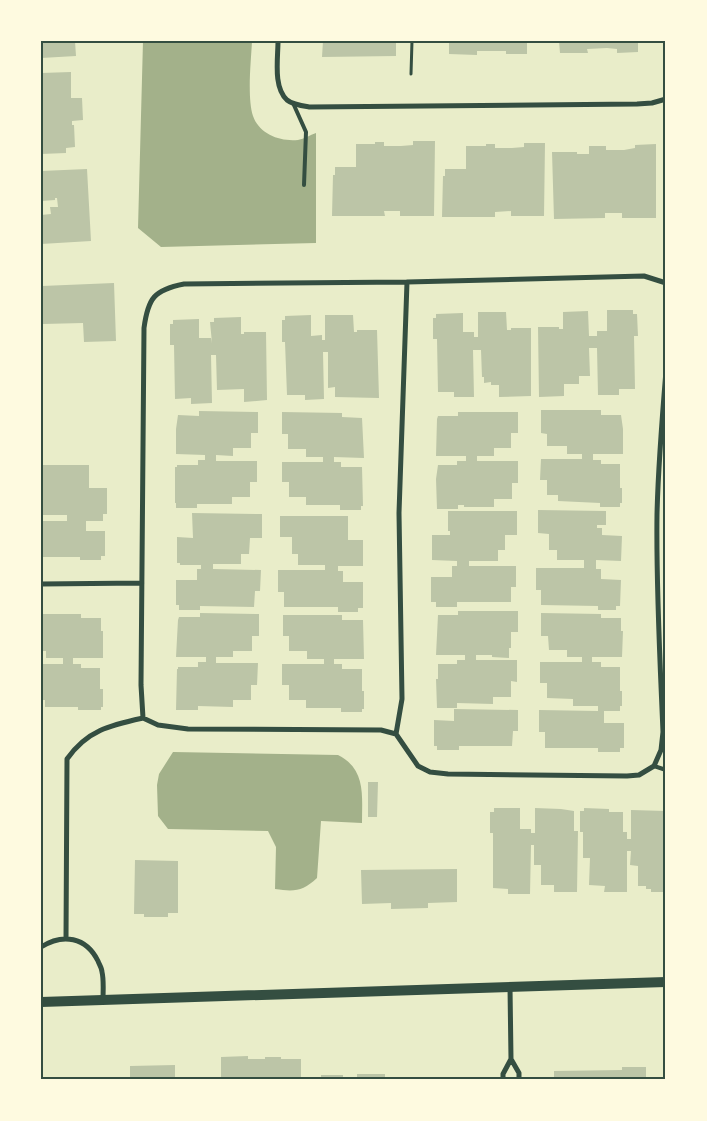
<svg xmlns="http://www.w3.org/2000/svg" width="707" height="1121" font-family="Raleway,sans-serif">
<rect width="100%" height="100%" fill="#e9edc9"/>
<path fill="#a3b18a" d="M143,41H252C251,62 247,97 253,116C259,134 280,142 298,140C304,139 310,135 316,133V243L161,247L138,228Z
M173,752L338,755C366,769 362,795 362,823L321,821L317,878C303,891 295,892 275,889L276,847L268,831L168,829L158,816L157,785L159,774Z"/>
<path fill="#bcc5a7" d="M41,41H75L76,56L41,58Z
M323,41H396V56L322,57Z
M449,41H527V54H506V51H477V55L449,54Z
M559,41H638V52L617,53V49L607,48L587,49L588,53H560Z
M71,72V98H82L83,120L72,121V125H74L75,147L66,148V153L41,154V73Z
M413,141H435L434,216H400V211H384L385,216H332L333,175H335V167H356V144H375V142H384V146H401L413,145Z
M524,143H545L544,216H511V211L495,212V217H442L443,176H445V169H466V146H486V144H495V148H512L524,147Z
M656,144V218H622V213H605V218L554,219L552,152H577V154H589V146H606V150H624L635,148V145Z
M87,169L91,241L41,244V215L51,214L50,207H58L57,198H55V200L41,201V171Z
M114,283L116,341L84,342L83,323L43,324L42,286Z
M607,310H633V314H637L638,336H634L635,389H619V395H598L597,348H589L590,376H579V384H564V396L539,397L538,327H559V329H563V312L588,311L589,336H597V331H607Z
M478,312H506L507,330H511V328H531V396L499,397V385H491V382L484,383V377H482L481,350H473L474,397H454V392H438L437,339H433V318H436V314L463,313V332H474V337H478Z
M311,315V336L322,335V340H325V315H353L354,332H357V330H377L379,398L335,397V387L328,388V352H323L324,399L305,400V395H287L285,342H282V320H285V316Z
M241,317V334H244V332H266L267,400L244,402V389L217,390L216,355H211L212,403L191,404V398L175,399L174,345H170V324H173V320L199,319V338H211L212,343L210,322H214V318Z
M541,410H601V415H621L623,429V454H593V460H601V464H620V488H622V503H620V507H600V503L558,501V495H547V480H540L541,459H582V454H567V446H547V434L541,433Z
M199,411L258,412V433H251V448H233V456L216,455V461H257V482H250V497H232V504H197V508H176V503H175V467H177V465H198V460H205V455L176,454V429L178,415L199,416Z
M282,412L342,413V417L362,418L364,458L334,457V462H341V467H362L363,506H361V510H340V505H306V497H289V482H282V462H323V457H306V449H288V434H282Z
M458,412H518V433H511V448H494V456H477V461H518V483H512V499H494V507H464V505H458V509H437L436,479L438,465H457V461H466V456H436L437,419L438,416H458Z
M41,465H89V488H107V514H103V521H86V531H105V556H101V560H80V557H41V521H67V515H41Z
M538,510L606,511V525H597V528H602V535L622,536L621,561L596,560V569H601V579L621,580L620,606H616V610H598V606L541,605V590H536V568H584V560H557V550H549V534L538,533Z
M448,511H517V535H505V550H498V561H469V566H516V587H511V602H457V607H436V602H431V577H452V566H457V561L432,560V535H450V531H448Z
M192,513L262,514V538H250L249,554H241V564H213V569L261,570L260,591H255L254,607L200,606V610H179V605H176V580H197V569H201V565H180V563H177V537L193,538Z
M280,516H348V540H363V566H338V571H343V582H363V608H358V612H338V607H284V592H278V570H325V565H298V554H292V537H280Z
M458,611H518V632H511V648H509V658L492,657V655H476V660H517V682L511,681V697H493V704L457,703V708H437L436,679H438V664H457V660H465V655H436L438,615H458Z
M200,613L259,614V636H252V651H233V657H216V663H258L257,685H251V700H233V707L198,706V710H176L177,669H178V667H198V662H206V657H176L178,620L179,617H200Z
M541,613L601,614V618H621V631H623L622,657H592V662H601V667H620V691H622V706H620V711H604V723H624V748H620V752H598V748H545V732H539V710L598,711V706H573V699L547,698V683H540V662H582V657H567V650H549L548,636H541Z
M41,614H81V618H101V631H103V658H73V664H81V668H100V689H103V707H101V710H78V707H45V700H41V664H63V658H46V651H41Z
M283,615H342V620H363L364,659H334V664H342V669H362V691H364V709H362V712H341V708H306V700H289V685H282V664H324V659H307V651H289V636H283Z
M454,709L518,710V731H513L512,746H459V750H437V746H434V720L454,721Z
M368,782H378L377,817H368Z
M494,808H520V829H531V833H535V808L561,809L574,811V831H578L577,892H554V885H541V865H534V845H531L530,894H508V889L493,888V833H490V812H494Z
M584,808L609,809V812H623V832H627V839H631V810L666,811V892H651V889H646V886H638V866L630,865L631,851H627V892H604L605,886L589,885L590,858H583V832H580V811H584Z
M135,860L178,861V913H168V917H144V914H134Z
M457,869V902L428,903V908L391,909V903L362,904L361,870Z
M248,1056V1059H265V1057H281V1059H301V1080H221V1057Z
M175,1065V1080H130V1066Z
M622,1067H646V1080H554V1071L622,1070Z
M357,1074H385V1080H357Z
M321,1075H343V1080H321Z"/>
<g fill="none" stroke-linecap="round" stroke-linejoin="round">
<path stroke="#344e41" stroke-width="3" d="M411,74L412,41"/>
<path stroke="#344e41" stroke-width="4" d="M293,103L306,132L304,185
M654,766L666,770"/>
<path stroke="#344e41" stroke-width="5" d="M278,41C278,59 273,87 287,100C293,105 303,106 310,107L637,104L652,103L666,99
M666,283L644,276L407,282L184,284C154,290 148,298 144,328L141,685L143,718L158,725L188,729L381,730L396,734L418,766L430,772L448,774L627,776L639,775L654,766L661,750L663,732C660,660 656,587 657,515C658,467 662,419 666,371
M41,584L142,583
M396,734L402,699L399,513L407,282
M66,939L67,759C87,730 111,725 143,718
M41,947C63,933 86,937 98,961C99,964 102,968 102,972C104,980 103,991 103,1000
M511,1059L519,1073V1080
M503,1080V1074L511,1059L510,987"/>
<path stroke="#344e41" stroke-width="10" d="M41,1002L666,982"/>
</g>
<rect width="707" height="1121" fill="none" stroke="#fefae0" stroke-width="85"/>
<rect x="42" y="42" width="622" height="1036" fill="none" stroke="#344e41" stroke-width="2"/>
</svg>
